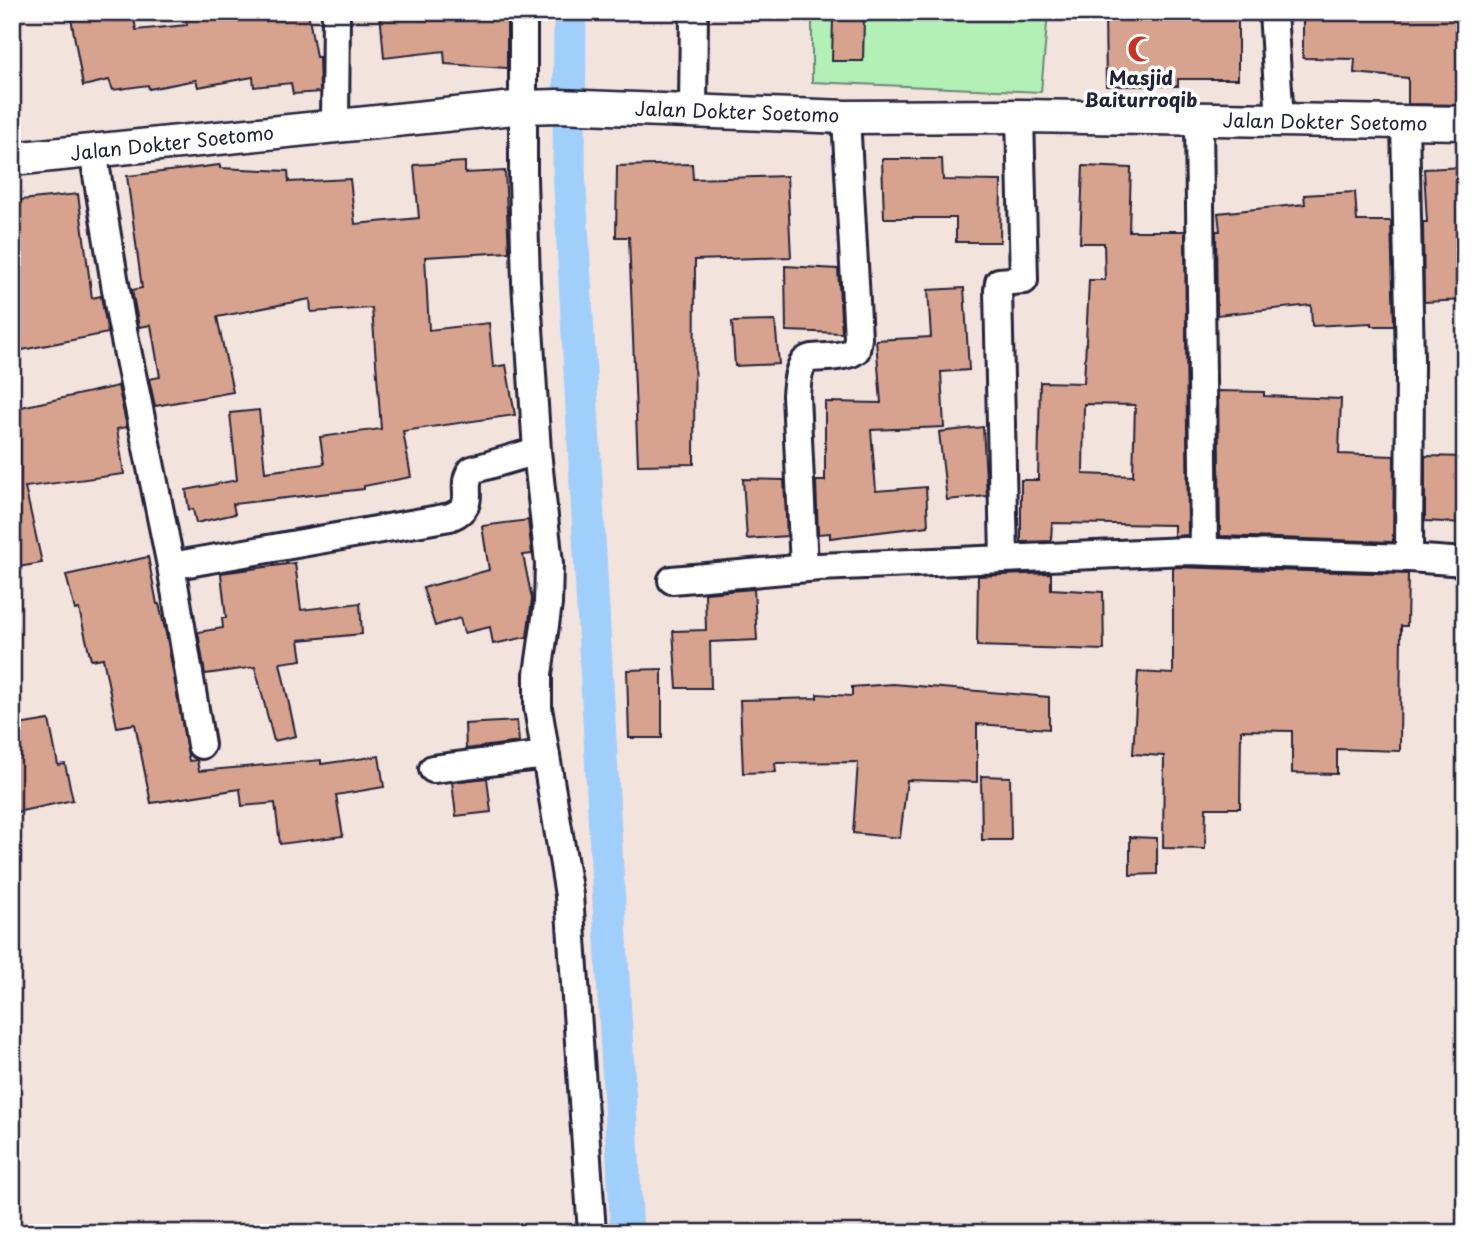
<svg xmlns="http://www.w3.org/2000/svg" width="1477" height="1245" font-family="'Playpen Sans',sans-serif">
<rect width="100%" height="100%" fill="#f3e3dd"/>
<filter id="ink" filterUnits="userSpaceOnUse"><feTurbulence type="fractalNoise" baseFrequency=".0143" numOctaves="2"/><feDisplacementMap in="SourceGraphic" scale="14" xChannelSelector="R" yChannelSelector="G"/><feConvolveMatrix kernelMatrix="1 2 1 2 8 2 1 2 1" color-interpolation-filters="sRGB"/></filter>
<g filter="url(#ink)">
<path fill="#b3f0b6" stroke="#6a8978" stroke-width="2" d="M812,12H1048L1041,92L812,82Z"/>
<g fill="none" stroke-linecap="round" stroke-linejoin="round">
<path stroke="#a0cffc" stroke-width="33" d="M570,12L569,170L627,1233"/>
</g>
<path fill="#d8a38e" stroke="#22223b" stroke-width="2" fill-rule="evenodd" d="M70,12H133L136,30L187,25L186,17L230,12H308L316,57H319L320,92L293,94L291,83L254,87L253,77L198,87L196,80L149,89L148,85L113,90L109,80L83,86Z
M380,12H507V68L445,64L444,51L384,58Z
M1105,12H1238V79H1178V86H1106Z
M1303,12H1465V105L1408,104V78L1354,73L1355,59L1303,58Z
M833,16L864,17L863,61H832Z
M882,159H942L943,180L1001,181L1000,242H956V218H884Z
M465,162V173L505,171L509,252L425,257L429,330L489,323L493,367L506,365L515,415L403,431L411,477L364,486V489L233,504L235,514L196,523L193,509L189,510L186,490L237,480L230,413L259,410L265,472L324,464L320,437L381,429L372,308L311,312L310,299L217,317L233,392L155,406L149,379L160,377L151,325L139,327L132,290L142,288L127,176L220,165V168L288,171L289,182L350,179L355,224L419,218L414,165Z
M692,164L693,179L787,176L791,257L695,260L694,464L638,465L629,237H616L617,166Z
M1083,166L1131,168L1129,231H1185L1188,535L1174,536V525L1052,523L1051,541L1021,542V480H1038L1040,382L1084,383L1089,280H1105L1104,243H1080ZM1084,404L1135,405L1133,476L1083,474Z
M1465,167V300L1424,302L1423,222H1427L1424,169Z
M1355,192L1357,221H1391L1394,326H1371V323L1312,326L1311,305L1217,315L1216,231H1220L1218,213L1305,204L1304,195Z
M78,194L92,298L101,296L108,333L12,352V201Z
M785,266L838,269L842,333L786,331Z
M964,288L969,370L941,372L944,427L871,430L876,491L926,487L928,526L830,538V533L818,534L816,481H825V402L881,403L876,340L931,337L928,290Z
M775,321L779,364L735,366L732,322Z
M118,386L127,427L117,429L124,474L25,487L42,563L12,568V409Z
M1218,391L1264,392V396L1341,399L1339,454L1394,456L1393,542L1220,536Z
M983,427L987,496L947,500L939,432Z
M1425,456L1465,457V523L1425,521Z
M743,479L784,480L787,536L747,539Z
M528,520L532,554L523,555L532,599L527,637L493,644L490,627L464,633L460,618L435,626L423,588L489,570L482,526Z
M148,557L157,604H159L167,638L189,761L197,760L199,771L321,760V764L379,756L384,787L336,795L343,836L280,844L275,803L242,806L240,789L151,803L135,724L117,727L103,658L91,660L79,609L75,610L66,575Z
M295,563L301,610L360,603L362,634L299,640L302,660L280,663L296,736L274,741L255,667L205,674L198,632L223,628L222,618H226L221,573Z
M1173,567L1408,574L1407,626H1401L1400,751L1337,749V774L1292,773V731L1241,730L1240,808H1206L1205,849L1163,848L1164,756L1133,754L1138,672L1173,674Z
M1051,573V589L1103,592L1104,650L977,646L978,576Z
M754,589L757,640L710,642L711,688H677L673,631L706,630L705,593Z
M662,669V738H629L627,670Z
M893,684L1049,697V729L977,724V782L907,780L900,838L853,833L858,762L775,763L776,772L743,773L740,700L817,698V694L852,696V687Z
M49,720L58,765L65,764L73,800L12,813V726Z
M517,721L519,742L466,749L465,724Z
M981,776L1010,777L1011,840H982Z
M487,778L491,812L456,816L452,782Z
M1130,837L1157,838V874L1130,875Z"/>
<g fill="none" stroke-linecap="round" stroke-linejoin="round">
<g stroke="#22223b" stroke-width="32">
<path id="minor" d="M523,12V178L526,282L537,451L549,564L548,604L538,674V708L569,895L592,1233
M1273,12L1280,121
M693,110L694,12
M1199,120L1204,551
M1405,123L1410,362L1409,558
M335,126L336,12
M93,151L121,320L171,566L201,745
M1004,558L998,290L999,282L1024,280L1020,116
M171,566L450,517C480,505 458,487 472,470L537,451
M804,568L796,395C800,341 813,365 851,353L856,350L858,338L846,117
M672,580L819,567L1186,551L1409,558L1465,562
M433,769L546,755"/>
</g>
<g stroke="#22223b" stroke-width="37">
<path id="tertiary" d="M12,159L524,107L558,106L846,117L1020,116L1465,123"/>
</g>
<use href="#minor" stroke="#fff" stroke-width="26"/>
<use href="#tertiary" stroke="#fff" stroke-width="32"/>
</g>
</g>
<defs>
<g id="mosque-bare" transform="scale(2.1)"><path d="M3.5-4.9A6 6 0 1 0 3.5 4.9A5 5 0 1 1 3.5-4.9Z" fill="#c8321e" stroke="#fff" stroke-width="2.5" paint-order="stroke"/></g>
</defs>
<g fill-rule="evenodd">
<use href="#mosque-bare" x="1141" y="49"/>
</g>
<g text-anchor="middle" stroke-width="7" stroke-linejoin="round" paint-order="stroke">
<g font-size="19" font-weight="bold" fill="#22223b" stroke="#fff">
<text x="1141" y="85">Masjid<tspan x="1141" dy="22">Baiturroqib</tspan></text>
</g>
<g font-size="19" fill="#22223b" stroke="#fff">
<text transform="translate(737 112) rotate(2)" y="7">Jalan Dokter Soetomo</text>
<text transform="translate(1325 122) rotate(1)" y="7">Jalan Dokter Soetomo</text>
<text transform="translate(172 143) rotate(-6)" y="7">Jalan Dokter Soetomo</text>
</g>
</g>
<rect width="1477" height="1245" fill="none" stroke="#fff" stroke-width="42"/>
<rect x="21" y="21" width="1435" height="1203" fill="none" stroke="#22223b" stroke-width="2.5" filter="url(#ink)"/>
</svg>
